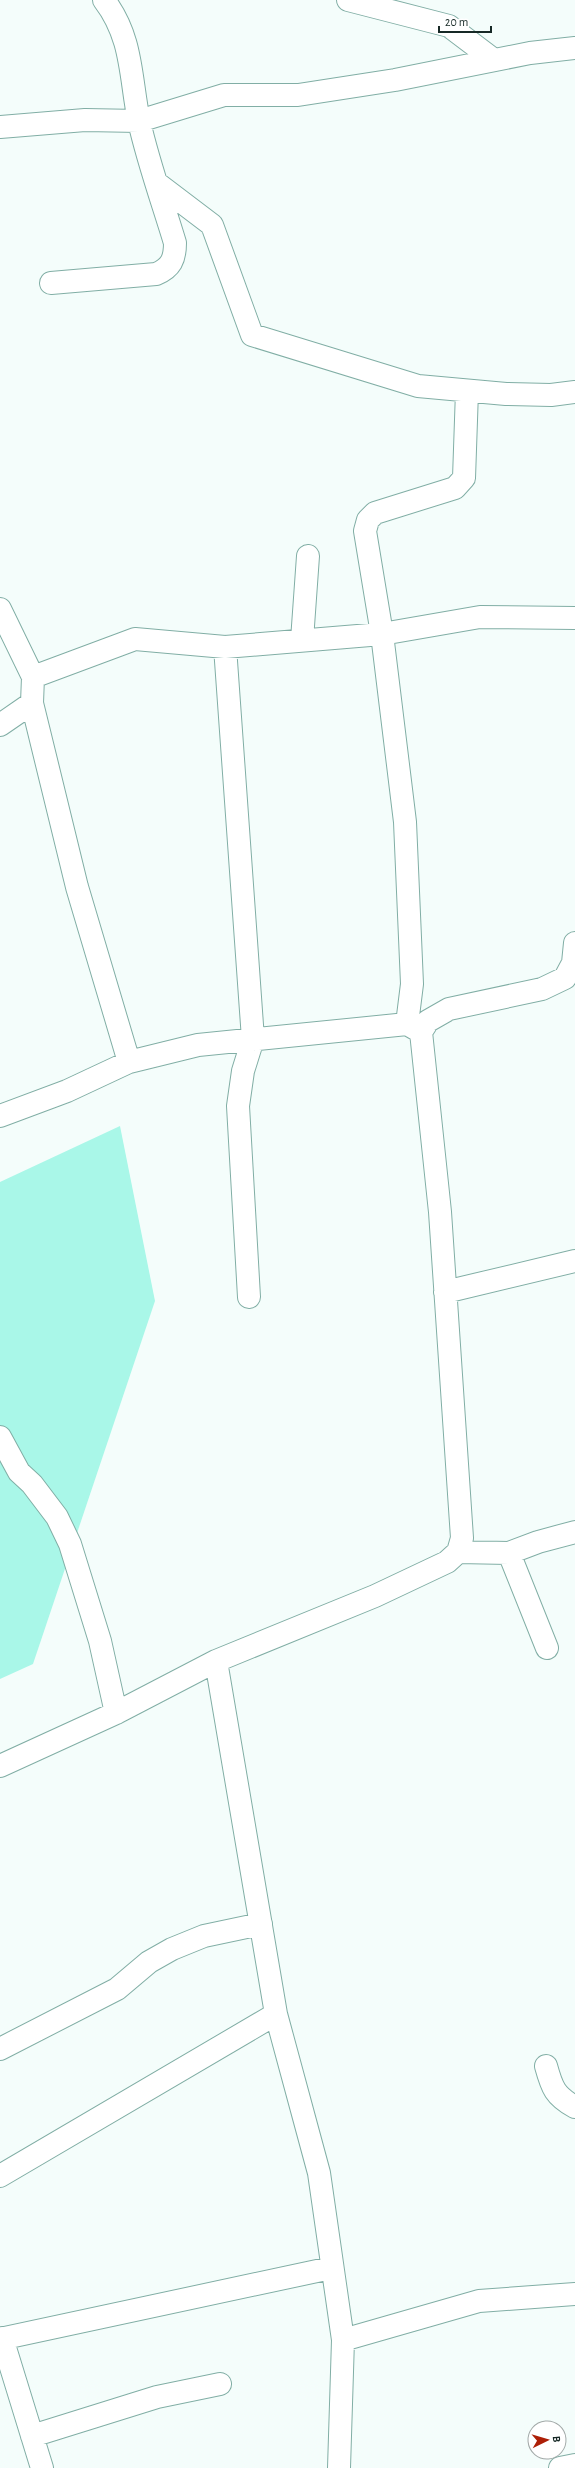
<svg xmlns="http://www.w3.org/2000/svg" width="575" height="2468" font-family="'Alegreya Sans',sans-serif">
<rect width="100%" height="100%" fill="#f4fdfb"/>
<path fill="#a9f7e8" d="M120,1126L155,1301L33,1664L0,1679V1182Z"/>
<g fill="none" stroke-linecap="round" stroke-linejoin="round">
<g stroke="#81aea5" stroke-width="24">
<path id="minor" d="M348,0L449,26L494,60
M0,127L85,120L139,121L224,95H298L395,80L530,53L575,48
M158,184L212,225L252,335L418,386L506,394L551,395L575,392
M51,283L156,274C171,268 175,259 175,243C163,203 148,162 139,121C130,77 133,38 104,0
M0,609L33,677L32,703L77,887L129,1062
M302,640L308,556
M225,647L253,1039L243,1071L238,1106L249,1297
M33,677L135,639L225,647L382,634L480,617L575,618
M0,725L32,703
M421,1032L407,1024L412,984L405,822L382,634L365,531L368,520L375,513L455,488L464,478L467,391
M0,1116L67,1091L129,1062L198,1045L407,1024
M445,1292L575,1261
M0,1437L19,1472L32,1484L57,1517L70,1544L100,1641L116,1713
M458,1552L509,1553L538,1542L575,1532
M509,1553L547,1648
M216,1661L276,2014L319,2173L343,2340L339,2468
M0,1766L116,1713L216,1661L375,1596L447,1562L458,1552L462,1538L440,1212L421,1032L428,1021L449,1009L542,989L565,978L573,963L575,943
M0,2049L117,1989L149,1962L172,1949L204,1936L261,1924
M546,2066C552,2088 555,2096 575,2107
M0,2176L276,2014
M2,2338L42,2468
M0,2339L331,2268
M343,2340L479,2301L575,2294
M32,2436L157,2397L220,2384
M560,2468L575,2465"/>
</g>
<use href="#minor" stroke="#fff" stroke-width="22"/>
</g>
<g transform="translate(547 2440) rotate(85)"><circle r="19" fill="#ffffff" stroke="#a2a9a8"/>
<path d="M0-3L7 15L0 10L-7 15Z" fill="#ad1f07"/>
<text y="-6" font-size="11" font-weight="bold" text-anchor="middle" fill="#172926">B</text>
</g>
<path d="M439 26v6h52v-6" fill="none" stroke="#172926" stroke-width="2"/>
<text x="445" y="26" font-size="12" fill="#172926" stroke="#ffffff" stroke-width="3" paint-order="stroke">20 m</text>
</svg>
